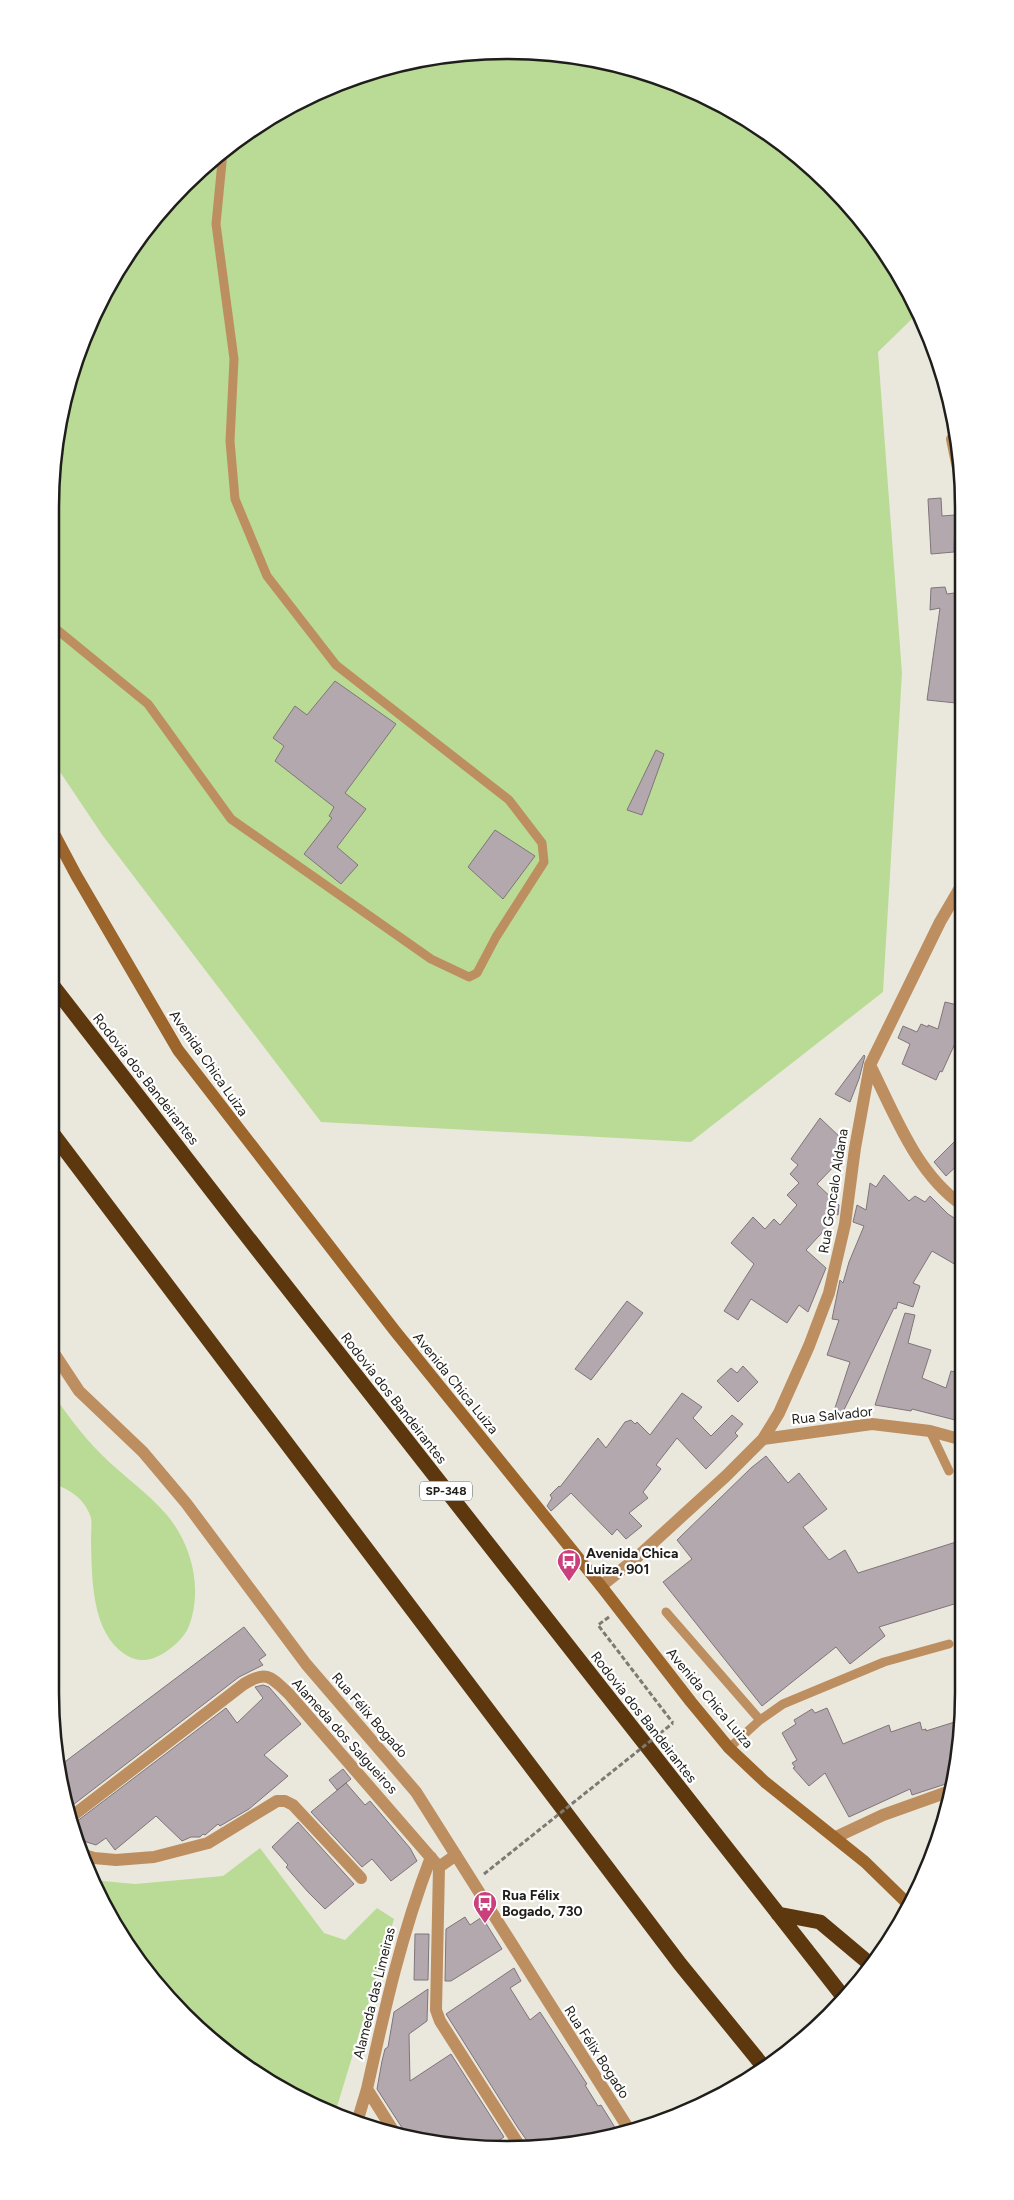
<svg xmlns="http://www.w3.org/2000/svg" width="1014" height="2200" font-family="Figtree,sans-serif">
<rect width="100%" height="100%" fill="#eae8dd"/>
<path fill="#badb96" d="M507,50L596,59L682,85L785,144L869,229L918,313L878,352L902,673L883,992L691,1142L321,1122L103,836L50,757V507L59,418L85,332L127,253L184,184L253,127L332,85L418,59Z
M50,1390C66,1413 82,1435 102,1455C122,1475 147,1492 166,1514C192,1544 203,1589 189,1626C185,1636 176,1645 167,1651C154,1660 140,1664 126,1655C91,1633 92,1578 91,1541C91,1534 92,1525 91,1518C85,1498 68,1488 50,1483Z
M260,1848L324,1933L345,1940L377,1908L394,1919L336,2110L279,2089L163,1994L111,1921L92,1880L135,1884L223,1876Z"/>
<path fill="#b2a8ad" stroke="#7f757a" d="M941,498L942,516L955,515L954,552L931,554L928,499Z
M945,587L947,594L961,592V693H957L956,703L927,700L940,608L930,610L931,588Z
M335,681L396,724L345,793L366,809L337,847L358,865L341,884L304,854L332,818L329,816L334,807L275,761L284,746L273,738L295,706L307,715Z
M656,750L664,754L642,815L627,810Z
M495,830L535,856L503,899L468,867Z
M945,1002L962,1006V1028L942,1072L940,1071L936,1080L902,1064L910,1044L898,1038L903,1026L917,1032L921,1024L928,1027V1025L938,1029Z
M864,1055L865,1056L859,1079L850,1102L835,1094Z
M820,1118L843,1140L841,1159L817,1184L839,1205L838,1215L832,1213L831,1223L806,1250L826,1268L808,1312L799,1305L787,1323L751,1299L738,1320L724,1311L754,1264L731,1243L753,1217L765,1229L774,1219L780,1225L797,1205L787,1195L799,1183L790,1174L798,1165L791,1159Z
M962,1134V1161L946,1176L934,1162Z
M884,1175L909,1201L915,1196L925,1202L930,1196L948,1214L962,1223L963,1269L932,1251L913,1283L920,1286L913,1307L898,1302L896,1309L894,1308L839,1420L832,1417L850,1362L827,1355L839,1320L832,1319L840,1280L843,1283L849,1262L864,1226L853,1222L857,1205L866,1210L870,1183L876,1187Z
M627,1301L643,1313L591,1380L575,1369Z
M905,1313L915,1315L908,1343L931,1350L922,1378L946,1388L951,1371L963,1374V1422L912,1409L911,1411L875,1405Z
M743,1366L758,1382L738,1402L717,1381L731,1368L737,1373Z
M682,1393L702,1407L693,1418L711,1436L732,1415L743,1424L735,1433L738,1436L706,1469L677,1438L656,1465L661,1469L643,1492L648,1498L629,1513L642,1526L626,1539L617,1529L612,1535L571,1493L551,1511L547,1506L552,1498L550,1495L559,1486L560,1487L598,1438L606,1448L625,1422L631,1420L635,1424L637,1422L650,1435Z
M766,1456L788,1483L799,1473L827,1509L803,1527L829,1560L845,1550L858,1573L956,1542L958,1550L964,1549V1601L879,1627L885,1636L850,1664L836,1647L762,1706L663,1582L692,1559L677,1540L751,1468Z
M244,1627L266,1655L259,1660L263,1665L239,1677L69,1808L62,1764Z
M263,1685L269,1687L301,1724L264,1755L288,1776L249,1809L220,1826L218,1824L205,1835L203,1834L200,1837H191L182,1841L156,1816L115,1850L106,1838L96,1845L74,1838L72,1825L226,1708L237,1723L263,1698L255,1687Z
M827,1708L843,1744L889,1725L891,1732L920,1722L922,1730L926,1729V1731L961,1720L955,1781L912,1795L910,1789L849,1817L825,1773L809,1786L793,1768L795,1767L792,1763L797,1760L782,1733L796,1724L794,1720L812,1709L815,1713Z
M343,1769L351,1779L337,1790L329,1780Z
M346,1783L365,1805L370,1801L410,1848L417,1861L391,1881L372,1859L362,1867L311,1812Z
M298,1822L354,1884L325,1909L308,1892L286,1867L288,1865L272,1847Z
M465,1917L470,1925L482,1917L502,1949L451,1981H445L446,1929Z
M415,1934H429L428,1980H414Z
M514,1968L521,1981L510,1988L530,2020L540,2012L587,2084L585,2085L598,2106L601,2105L619,2134L567,2146L530,2145L518,2128L446,2014Z
M428,1989L427,2021L409,2034L410,2081L451,2054L504,2137L494,2144L418,2141L408,2137L377,2089L382,2061L385,2049L388,2047L394,2012Z"/>
<g fill="none" stroke-linecap="round" stroke-linejoin="round">
<path stroke="#7c7a73" stroke-width="3" stroke-dasharray="5 2.5" stroke-linecap="butt" d="M609,1617L598,1625L673,1723"/>
<path stroke="#bd8e60" stroke-width="9" d="M50,624L148,704L231,819L431,959L469,977L477,973L496,937L544,862L542,843L509,800L336,665L267,576L235,499L230,441L234,359L216,224L223,152
M930,1431L949,1471
M666,1612L760,1720
M729,1748L760,1720L783,1704L884,1662L949,1644"/>
<path stroke="#bd8e60" stroke-width="12" d="M952,439L960,478
M870,1065C895,1115 916,1173 962,1205
M50,1347L79,1391L143,1452L186,1503L306,1664L416,1792L630,2131
M763,1439L872,1424L930,1431L963,1440
M601,1586L634,1560L726,1476L763,1439L779,1413L809,1346L829,1293L845,1224L855,1148L870,1065L940,922L961,886
M71,1817L244,1684C267,1670 271,1677 289,1694L439,1867
M836,1837L883,1815L953,1790
M81,1854L94,1858L116,1860L154,1857L208,1843L277,1801H285L293,1805L361,1878
M456,1855L439,1867L436,2010L440,2021L519,2145
M358,2119L367,2089
M394,2132L367,2089C385,2008 401,1935 431,1857"/>
<path stroke="#9c652b" stroke-width="12" d="M50,826L76,875L178,1050L395,1331L601,1586L691,1702L729,1748L765,1782L865,1862L907,1903"/>
<path stroke="#5d380f" stroke-width="15" d="M50,982L235,1221L845,1999
M50,1130L680,1964L763,2066
M778,1914L820,1922L870,1964"/>
<path stroke="#7c7a73" stroke-width="3" stroke-dasharray="5 2.5" stroke-linecap="butt" d="M484,1874L673,1723"/>
</g>
<defs>
<g id="bus-pin" transform="scale(1.25)"><path d="M0 17L-7.5 6A9.5 9.5 0 1 1 7.5 6Z" fill="#c9407c" stroke="#fff"/><path d="M-5-6H5V4H4V6H2V4H-2V6H-4V4H-5ZM-3.5-4V0h7V-4ZM-3.5 1.2v1.5H-2V1.2ZM2 1.2v1.5H3.5V1.2Z" fill="#fff"/></g>
</defs>
<g fill-rule="evenodd">
<use href="#bus-pin" x="569" y="1561"/>
<use href="#bus-pin" x="485" y="1903"/>
</g>
<g text-anchor="middle" stroke-width="4.5" stroke-linejoin="round" paint-order="stroke">
<rect fill="#fff" stroke="#62625f" stroke-width="1" x="420" y="1481.5" width="52" height="19" rx="4"/>
<g font-size="12" font-weight="bold" fill="#1f1e1a">
<text x="446" y="1495">SP-348</text>
</g>
<g font-size="14" fill="#1f1e1a" stroke="#fff">
<text transform="translate(209 1063) rotate(55)" y="5">Avenida Chica Luiza</text>
<text transform="translate(146 1079) rotate(52)" y="5">Rodovia dos Bandeirantes</text>
<text transform="translate(833 1191) rotate(-81)" y="5">Rua Goncalo Aldana</text>
<text transform="translate(456 1383) rotate(51)" y="5">Avenida Chica Luiza</text>
<text transform="translate(394 1398) rotate(52)" y="5">Rodovia dos Bandeirantes</text>
<text transform="translate(832 1415) rotate(-6)" y="5">Rua Salvador</text>
<text transform="translate(710 1698) rotate(50)" y="5">Avenida Chica Luiza</text>
<text transform="translate(370 1715) rotate(49)" y="5">Rua Félix Bogado</text>
<text transform="translate(644 1717) rotate(52)" y="5">Rodovia dos Bandeirantes</text>
<text transform="translate(345 1736) rotate(48)" y="5">Alameda dos Salgueiros</text>
<text transform="translate(374 1993) rotate(-76)" y="5">Alameda das Limeiras</text>
<text transform="translate(597 2052) rotate(57)" y="5">Rua Félix Bogado</text>
</g>
<g font-size="14" font-weight="bold" fill="#1f1e1a" stroke="#fff" text-anchor="start">
<text x="586" y="1558">Avenida Chica<tspan x="586" dy="16">Luiza, 901</tspan></text>
<text x="502" y="1900">Rua Félix<tspan x="502" dy="16">Bogado, 730</tspan></text>
</g>
</g>
<path d="M0 0H1014V2200H0ZM507 59H507A448 448 0 0 1 955 507V1693A448 448 0 0 1 507 2141H507A448 448 0 0 1 59 1693V507A448 448 0 0 1 507 59Z" fill="#fff" fill-rule="evenodd"/>
<path fill="none" stroke="#1f1e1a" stroke-width="2.5" d="M507 59H507A448 448 0 0 1 955 507V1693A448 448 0 0 1 507 2141H507A448 448 0 0 1 59 1693V507A448 448 0 0 1 507 59Z"/>
</svg>
